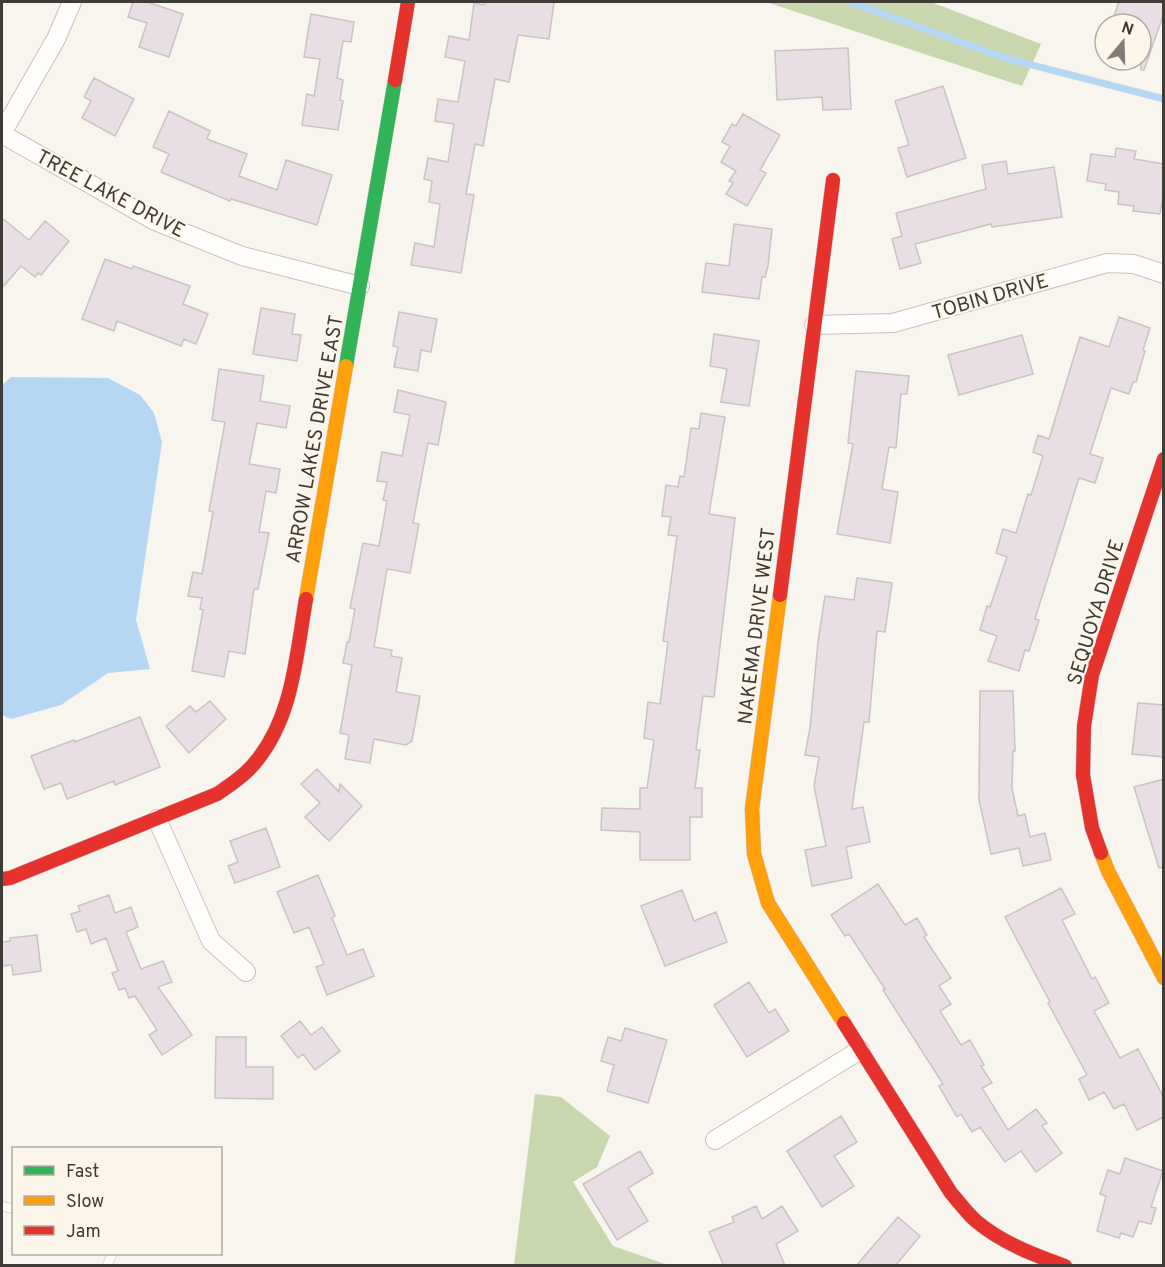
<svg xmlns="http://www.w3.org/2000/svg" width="1165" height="1267" font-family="Overpass,sans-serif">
<rect width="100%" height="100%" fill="#f8f4ee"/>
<path fill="#c8d7ae" d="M766,2H931L1041,44L1022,86Z
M535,1094L561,1097L610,1136L597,1167L573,1182L613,1246L668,1265H514Z"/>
<path fill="#b5d7f4" d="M11,377L108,378L140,395L154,413L162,442L136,620L150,669L108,673L61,705L11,719L2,715V385Z"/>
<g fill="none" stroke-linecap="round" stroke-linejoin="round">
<path stroke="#b5d7f4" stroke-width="7" d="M850,2L1005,58L1164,99"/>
</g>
<path fill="#e9dee3" stroke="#c8c4c3" stroke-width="1.5" d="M133,2H147L183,14L169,57L139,47L147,23L128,17Z
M485,2H554L549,39L518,35L509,82L495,79L483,146L475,144L466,194L474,195L461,273L411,265L415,243L434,247L440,204L429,202L432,181L424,179L428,158L448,162L454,124L435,121L438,99L458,102L465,61L445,57L449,36L469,40L474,3L484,5Z
M1119,2H1164V13L1144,70H1141V24H1111Z
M311,14L354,22L351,42L343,41L337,78L343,80L340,100L343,101L338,130L302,125L307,94L314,96L320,59L304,57Z
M848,48L851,109L823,110L822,97L777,100L775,51Z
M94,78L134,99L115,136L82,118L91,101L84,97Z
M943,86L966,158L907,177L898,148L909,145L895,101Z
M169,111L210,131L207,139L247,154L239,176L277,190L286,160L332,175L317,225L231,199L230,201L161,172L169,154L153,147Z
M743,114L780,135L760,170L766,173L747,206L726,194L733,183L729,181L736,171L721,162L730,146L722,142L732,124L736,126Z
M1116,148L1136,151L1134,159L1164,164V190L1160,214L1133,211L1134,206L1118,204L1119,192L1105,190L1106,184L1087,181L1091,154L1115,157Z
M1006,161L1008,174L1054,167L1062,217L992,227L991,224L915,244L921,263L900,269L892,239L902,236L896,213L986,189L982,165Z
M2,218L29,240L45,221L69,241L41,275L38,273L35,277L21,266L2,288Z
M734,224L772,229L768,266L765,277H762L759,299L702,292L706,263L729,266Z
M105,259L132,269L133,266L190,286L183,304L208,314L196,344L184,339L181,346L117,321L114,331L82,319Z
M261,308L295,314L292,334L301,335L297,361L253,354Z
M399,312L437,319L431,352L421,350L418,371L394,367L398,347L393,346Z
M1119,317L1150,328L1143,350L1145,351L1136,382H1133L1129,394L1111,388L1090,454L1103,458L1095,483L1079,478L1035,619L1039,620L1029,651L1025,650L1019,671L988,661L997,636L980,630L987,606L990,607L1007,557L996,553L1003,529L1016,533L1028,494L1031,495L1043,456L1033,452L1038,435L1049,439L1080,337L1109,347Z
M714,334L759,341L749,406L721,402L727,369L710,366Z
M1022,335L1033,374L959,395L948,355Z
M219,369L264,376L260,401L290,406L286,428L257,423L249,464L280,469L276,493L266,491L259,532L269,533L258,589H254L245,654L229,651L224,677L192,671L203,610L200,609L202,598L188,596L193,572L202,574L213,512L209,511L225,422L212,420Z
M856,371L909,376L907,394H901L896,448L889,447L882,489L898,492L890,543L837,534L853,444L848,443Z
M398,390L446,402L438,445L428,443L413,523L419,524L410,573L387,569L374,647L392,650L391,656L402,658L396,692L420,696L412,741L406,745L374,739L370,763L345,759L349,735L340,733L352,665L343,663L347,642H349L355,609L350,608L363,543L379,546L387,501L383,500L387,482L377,481L382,452L402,456L410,415L394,412Z
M701,413L725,417L709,514L735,518L714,697L703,696L696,750H700L695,788H702V817H690V860H640V832L601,830L602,808L640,809V788H647L654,740L644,738L648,702L660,704L668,642L663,641L677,536L668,535L671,517L662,516L666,485L678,487L680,476L684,477L691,428L699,429Z
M857,578L892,583L885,632L877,631L869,722H864L852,809L863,807L870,842L846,847L852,878L812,886L805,850L826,846L814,786L819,757L805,755L810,728L818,642L825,596L854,600Z
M980,691H1013L1015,751H1013L1012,788L1018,816L1025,814L1030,837L1045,833L1051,860L1023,866L1019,848L991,854L979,800Z
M210,701L226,719L189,753L166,726L190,706L196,712Z
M1138,703L1164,705V757L1132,754Z
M140,717L160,767L115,785L114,781L67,799L61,783L44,789L31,756L74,740L75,742Z
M317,769L339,792L340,784L362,806L329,841L305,817L320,803L301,784Z
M1164,779V867L1159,868L1134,787Z
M266,828L280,867L235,883L228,866L238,862L230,841Z
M318,875L335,916L332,918L347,955L363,949L374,976L327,995L316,967L324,964L309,927L294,933L277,892Z
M878,884L905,925L917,918L927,935L924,937L951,978L939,986L951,1004L940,1011L961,1045L970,1040L984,1065L981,1066L992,1083L982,1088L1008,1130L1036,1109L1047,1123L1042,1126L1062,1153L1036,1172L1021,1151L1005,1162L980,1127L972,1132L961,1114L957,1117L939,1086L943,1084L883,990L885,989L849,934L845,936L831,915Z
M1061,888L1075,914L1062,920L1092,979L1095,977L1109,1003L1094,1011L1120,1058L1138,1049L1164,1098V1117L1137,1130L1124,1104L1114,1109L1104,1092L1089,1100L1079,1079L1087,1075L1048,1003L1050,1002L1005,917Z
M682,890L694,921L716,912L727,942L665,966L641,906Z
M109,895L115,913L131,907L138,927L126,932L141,969L163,961L172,982L158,987L192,1035L162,1055L149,1035L157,1030L135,996L129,998L125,988L119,990L112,973L118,971L106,938L91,944L86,929L77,932L71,914L80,911L78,906Z
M37,935L41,971L13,975L12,965L2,966V942L10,941V938Z
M749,982L769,1013L775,1009L789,1031L747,1057L714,1005Z
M300,1021L311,1035L322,1027L340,1051L315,1070L303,1054L298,1058L281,1036Z
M625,1028L667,1040L648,1103L607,1091L614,1065L601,1061L608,1037L621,1041Z
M216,1037H246V1067H273V1099L215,1098Z
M841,1116L857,1142L834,1156L854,1186L822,1207L787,1151Z
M640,1151L653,1173L628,1188L648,1221L617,1240L583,1184Z
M1125,1158L1163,1171L1151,1207L1156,1208L1151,1224L1139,1221L1133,1237L1121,1233L1119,1238L1097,1231L1106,1196L1100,1194L1108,1170L1120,1174Z
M756,1206L762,1219L782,1206L798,1231L776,1244L785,1266H724L709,1232L734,1222L732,1217Z
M898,1217L920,1236L895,1266H856Z"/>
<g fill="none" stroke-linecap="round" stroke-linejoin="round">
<g stroke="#c5c2be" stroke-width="10">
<path id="lane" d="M2,1206L14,1209
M107,1266L112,1254"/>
</g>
<g stroke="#c5c2be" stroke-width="20">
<path id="street" d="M2,133L56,39L72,2
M2,134L155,221L242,256L360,286
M814,325L893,323L1107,263L1134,264L1164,274
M157,819L211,941L246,972
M715,1140L860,1050"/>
</g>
<g stroke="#c5c2be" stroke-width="15">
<path id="fast" d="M346,366L395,80"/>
</g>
<g stroke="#c5c2be" stroke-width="15">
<path id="slow" d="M780,595L752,809L754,854L768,903L844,1023
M306,599L346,366
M1101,853L1108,871L1164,978"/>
</g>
<g stroke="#c5c2be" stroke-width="15">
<path id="jam" d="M395,80L408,2
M780,595L833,180
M1101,853L1092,828L1083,775L1084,726L1092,675L1164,459
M2,879L10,878L217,794C230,785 243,777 253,765C293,720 296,656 306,599
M844,1023L951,1193C959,1202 967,1213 976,1221C1002,1243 1034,1255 1065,1266"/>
</g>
<use href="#lane" stroke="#fefdfc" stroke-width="9"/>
<use href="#street" stroke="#fefdfc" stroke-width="18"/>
<use href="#fast" stroke="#30b455" stroke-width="14"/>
<use href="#slow" stroke="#ff9f0a" stroke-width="14"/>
<use href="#jam" stroke="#e5322d" stroke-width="14"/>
</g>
<g text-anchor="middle" stroke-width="4.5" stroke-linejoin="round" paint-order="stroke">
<g font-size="20" fill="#3f3c38" stroke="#fcf5ea">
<text transform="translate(111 193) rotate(28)" y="7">TREE LAKE DRIVE</text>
<text transform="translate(990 296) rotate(-16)" y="7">TOBIN DRIVE</text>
<text transform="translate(314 439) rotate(-80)" y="7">ARROW LAKES DRIVE EAST</text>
<text transform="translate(1095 612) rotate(-73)" y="7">SEQUOYA DRIVE</text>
<text transform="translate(756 626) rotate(-83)" y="7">NAKEMA DRIVE WEST</text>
</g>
</g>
<rect width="1165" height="1267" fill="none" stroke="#3f3c38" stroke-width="6"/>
<rect x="12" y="1147" width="210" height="108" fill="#fcf5ea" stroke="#b0aba3" stroke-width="1.5"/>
<rect x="24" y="1166" width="30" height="9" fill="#30b455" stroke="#b0aba3" stroke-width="1.5"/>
<text x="66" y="1177" font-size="18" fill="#3f3c38">Fast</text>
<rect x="24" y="1196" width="30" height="9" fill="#ff9f0a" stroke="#b0aba3" stroke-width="1.5"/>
<text x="66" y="1207" font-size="18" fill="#3f3c38">Slow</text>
<rect x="24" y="1226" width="30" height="9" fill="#e5322d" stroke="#b0aba3" stroke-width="1.5"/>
<text x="66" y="1237" font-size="18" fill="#3f3c38">Jam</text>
<g transform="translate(1123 42) rotate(19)"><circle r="28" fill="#fcf5ea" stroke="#b0aba3" stroke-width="1.5"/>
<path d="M0-4.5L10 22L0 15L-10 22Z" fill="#807c78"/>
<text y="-9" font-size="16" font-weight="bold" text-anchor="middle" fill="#3f3c38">N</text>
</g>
</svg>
